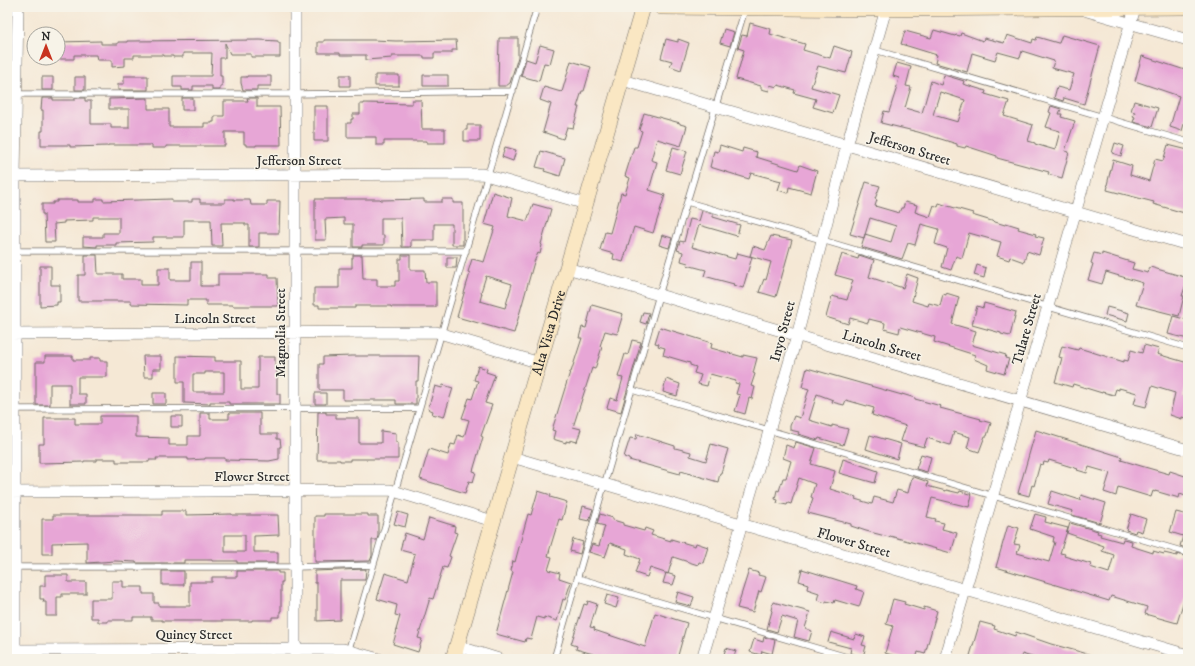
<svg xmlns="http://www.w3.org/2000/svg" width="1195" height="666" font-family="'IM FELL DW Pica',serif">
<rect width="100%" height="100%" fill="#f7f3e8"/>
<filter id="ink" filterUnits="userSpaceOnUse"><feTurbulence type="fractalNoise" baseFrequency=".025" numOctaves="2"/><feDisplacementMap in="SourceGraphic" scale="8" xChannelSelector="R" yChannelSelector="G"/><feConvolveMatrix kernelMatrix="1 2 1 2 8 2 1 2 1" color-interpolation-filters="sRGB"/></filter>
<filter id="wash" filterUnits="userSpaceOnUse"><feTurbulence type="fractalNoise" baseFrequency=".012" numOctaves="4" result="noise"/><feDisplacementMap in="SourceGraphic" scale="16" xChannelSelector="R" yChannelSelector="G"/><feGaussianBlur stdDeviation="0.9" result="paint"/><feColorMatrix in="noise" values="0 0 0 0 0 0 0 0 0 0 0 0 0 0 0 0 0 1.4 0 .05"/><feComposite in="paint" operator="in"/></filter>
<g filter="url(#wash)">
<rect width="100%" height="100%" fill="#f5e8d5"/>
<g id="blocks">
<path fill="#e7a6d6" fill-rule="evenodd" d="M750,23L771,29L770,34L805,44L803,50L830,58L834,46L852,52L846,73L818,66L811,87L839,95L833,113L813,107L816,99L794,93L795,90L778,85L777,87L770,85L769,91L761,89V86L736,79L744,50L738,48L742,35L747,36Z
M724,29L734,32L730,46L720,43Z
M934,30L955,36L956,35L960,36L961,33L983,41L984,38L1004,43L1007,35L1032,43L1033,39L1036,40L1037,37L1058,43H1059L1062,35L1100,46L1084,104L1064,98L1063,101L1054,98L1057,87L1069,90L1074,74L1052,68L1054,61L1022,51L1020,58L998,52L995,60L972,53L967,72L935,63L937,55L901,44L905,31L931,38Z
M499,38H518V57L510,83L506,86H498Z
M666,39L678,42V39L689,43L681,70L670,66L672,61L661,58Z
M260,40L278,41V43H280V57H251V54H230L225,43V58H220V76H222V86H220V90H212V86H193V90H182V87H173V76H211L212,53H183V57H173V56H164V55H134V58H125V66L112,67V60H97L96,55H74V59H58V42L101,41V44H118V42H127V41Z
M324,40H373L396,41L456,40L457,50H452V53H434V58H424V56H392V58L366,60V55H340V53H318V42H324Z
M540,45L554,49L550,64L544,63L539,81L521,76L526,59L535,62Z
M1142,56L1188,71V98L1185,109L1188,110L1182,131L1170,127L1179,96L1135,81Z
M571,61L591,67L584,91H582L577,107H579L573,128L567,127L563,139L543,132L551,104L540,100L544,87L561,92V91L562,92Z
M897,63L911,67L906,86L911,87L905,108L922,113L931,81L941,85L944,75L964,81L963,84L986,91L985,94L1009,101L1004,116L1033,125L1028,141L1035,143V144L1055,150L1060,131L1046,127L1051,113L1049,112L1051,106L1061,109L1059,114H1062L1061,117L1075,121L1065,151L1069,152L1062,178L1048,174L1049,172L997,158V156L966,146L965,148L957,146V144L918,132L881,123L884,111L889,112L896,90L899,78L893,76ZM940,92L965,100L958,122L933,115Z
M340,75H350V86H340Z
M375,75H399V86H375Z
M423,75H448V86H423Z
M124,76H148V90H118V84H124Z
M247,76H271V86H257V90H243L241,83V77H247Z
M42,77H53V90H42Z
M75,77H85V90H75Z
M42,98H53V100H75V98H85V101H91V124H111V128H129V109H109V99L148,98V109H169V127H204V123H212V122H214V116H224V101H248L247,98H257V107H280L281,145H256V146H246V144H244V132H225V146H166V148H152V145H108V146L70,147V145H41V131H43V110H41Z
M182,98H193V110H182Z
M412,100H421L422,129H445V143H427V141H384V145H376V137H347V123H351V119H353V114H360V104H364V103L412,104Z
M1134,101L1158,108L1152,127L1133,122L1135,117L1133,116L1135,112L1131,111Z
M314,106H328V141H314Z
M644,113L680,123V124L687,126L681,146L657,139L651,160L657,162L649,190L665,195L653,233L634,227L623,262L613,259L614,254L600,250L605,232L610,233L621,193L625,194L630,178L625,176L634,147H637L642,131L639,130Z
M467,125H480V141H464V130H467Z
M1115,143L1124,146L1121,156L1112,153Z
M720,145L742,152L743,148L757,152L756,157L798,170L800,165L817,171L811,193L789,187L788,193L778,190L781,181L751,173L749,179L710,167L714,151L718,152Z
M1168,145L1188,150V214L1153,204L1154,202L1107,190L1108,186L1107,185L1113,160L1132,166L1130,175L1149,181L1155,159L1163,161Z
M505,147L516,150L513,161L502,157Z
M673,147L687,151L680,174L666,170Z
M541,151L565,158L560,176L544,171L545,169L536,167Z
M866,182L880,186L875,199L877,200L875,206L899,213L901,208H903L905,202L917,205L915,212L930,217L934,205L938,207L939,203L948,206L973,213L972,215L1005,225L1006,223L1019,227L1018,229L1036,234L1035,236L1044,238L1039,255L1027,251L1024,262L1010,257L1009,260L997,256L1001,242L969,233L962,258L956,256L951,270L942,267L947,248L935,244L939,229L921,224L915,245L908,243L902,259L861,247L865,234L891,242L896,226L870,218L864,238L850,234Z
M493,192L512,198L508,216L527,221L533,204L551,209L541,244L542,245L540,254L538,253L534,262L514,333L457,317L470,273L468,272L472,259L484,262L495,227L484,224ZM486,276L512,284L505,308L480,301L482,293L481,292Z
M95,199H103V201L172,199V202H192V199H200V203H225V199H234V200H250L251,205H267V201H280L279,233H259V247H249V225H245V223H221L222,246H212L211,220H184V237H153V242L116,243V245H97V247L83,246V237H103V233H119V217H93V220L64,221V223L54,224L55,242H45L44,214H42V204H53V202H57V200H78V202H95Z
M315,199H380L381,200L424,199V202H442V199H453V203H463V245H452V224H434V240H411V246L410,247H402L401,218H381V235H384V245H362V247H353V224H344V218L325,219L326,240H315Z
M702,211L713,214V217L740,225L737,236L699,225L692,247L735,259L737,253L752,257L743,288L733,285L734,284L704,276L706,270L687,265L688,263L681,261L683,252L677,250L680,241L684,242L690,219L699,221Z
M662,235L672,238L669,248L659,245Z
M771,236L792,240L776,297L759,292L764,279L766,280L771,262L750,256L753,246L765,250Z
M1094,253L1102,255V253L1134,263L1132,269L1148,273L1150,267L1188,278L1182,296H1184L1179,316L1136,305L1143,283L1106,272L1102,284L1088,280L1093,264L1091,263Z
M842,254L858,259L859,255L874,260L869,277L903,288L907,274L918,278L912,301L928,306L929,303L940,306L943,294L946,295V293L959,297L952,324L976,331L972,345L1006,355L1005,358L1009,359L1004,374L987,369L988,365L974,359L975,355L934,342L935,337L900,327L899,333L884,329L885,323L869,319L868,323L850,318L848,324L826,317L832,296L847,300L853,280L835,275Z
M85,255H97L98,274H122V279H141V285H158V268H170V280H191V262H201V286H218V274H269V278H277L278,306H233V305H206V300H187V305L131,304V301H78V275H85Z
M353,255H362L363,279H377V286H395V281H399V259H402V255H410V270H425L426,282H436V307H391V306H355V308H319V305H314V288H339V268H352V258H353Z
M447,257H457L456,268H447Z
M977,265L986,268L984,278L974,275Z
M40,266H51V285H60V302H57V305L40,306Z
M984,303L1016,312L1010,336L1001,334V333L972,325L977,306L983,308Z
M592,305L623,314L617,334L605,331L600,346L602,347L595,369L592,368L573,427L581,429L577,442L570,440V442L566,441V443L553,439L555,431L552,430L570,372H571L582,338H579L582,327L586,328Z
M1107,307L1129,313L1127,321L1105,315Z
M643,312L649,313L646,324L640,322Z
M1173,316L1188,320V339L1168,334Z
M660,327L712,343L711,348L743,357V355L757,358L753,373L755,374L751,386L755,387L752,399L749,398L745,414L735,411L740,395L736,394L739,384L735,383L736,381L710,374L707,386L698,384L701,375L694,373L696,367L690,365V363L663,355L665,348L658,346L659,344L655,343Z
M632,340L641,342L621,412L607,408L610,398L617,400L623,378L618,377L625,354L628,355Z
M1144,345L1159,349L1157,354L1188,363V380L1183,397L1188,398V407L1185,418L1182,417V419L1170,415L1175,393L1152,386L1146,407L1134,404L1137,393L1119,388V390L1116,389L1114,395L1102,392V393L1073,384L1072,387L1055,382L1062,358L1059,357L1062,346L1078,350L1079,348L1124,362V360L1128,361L1131,350L1142,353Z
M45,356H73V360H90V358H100V361H107V377H78V394H86V404H70V384H50V405H36V362H45Z
M143,356H161V369H153V377H144Z
M177,356L215,357V361H241V389H258V357H275V367H277V394H280V404H229V402H210V404L184,403V382H177ZM205,372H224V392H193V374H205Z
M352,356H419L418,381H416V404H396V400H343V390H319V364H323V357Z
M478,366L487,369L486,372L495,375L485,403L492,405L481,436L483,437L473,471L476,472L473,482L469,481L465,493L420,479L429,449L448,455L451,444L455,445L458,435L464,437L469,420L462,418L469,398L472,399L478,381L474,380Z
M807,368L902,395V394L915,398V399L941,406L940,408L981,419L980,420L991,423L987,436H985L979,452L967,448L970,437L954,432L950,445L927,438L924,447L901,441L906,426L872,415L874,408L846,400L844,405L832,402L833,400L817,394L809,420L832,427V425L848,429L843,445L819,438L818,440L798,434L799,432L790,430V426L794,416L800,418L809,389L802,387Z
M666,379L680,384L677,396L663,392Z
M443,385L453,388L444,417L432,414L433,411L428,409L435,386L442,388Z
M153,393H166V404H153Z
M315,393H326V404H315Z
M318,412H326V414H336V418H359V443H381V431L396,433V442H398V459H350V461H340V460H317Z
M200,413H210V419H229V413H260V434H277V439H280L281,447H279V459L269,461L225,460V458H205V459L188,460V458H156L157,460H149V462H116V459H96V461H84V462L39,463V444H44V418H75V424H100V416H136V437L169,438V445H188V436H200Z
M171,416H182V427H171Z
M1036,430L1122,457L1121,460L1141,466L1169,474L1170,471L1188,477V497L1180,494L1179,498L1155,491V492L1153,491L1151,497L1118,487L1116,496L1104,492L1110,473L1089,467L1087,473L1077,470L1078,469L1049,460L1048,463L1044,462L1043,465L1040,464L1034,486L1032,485L1029,496L1018,493Z
M637,434L675,446V448L691,452L690,456L706,461L711,444L728,449L721,473H720L718,482L681,471L680,474L629,460V459L624,457L630,438L636,439Z
M870,435L901,444L897,459L866,449Z
M796,442L816,448L811,464L835,471L830,489L856,497L855,499L872,504L874,497L893,502L897,490L908,493L912,477H914L928,482L927,486L946,491V490L959,493L960,491L972,495L969,507L932,498L927,517L936,519L935,521L944,523L942,529L957,533L951,553L890,536L889,537L866,531L851,526V524L808,513L813,498L811,497L815,484L799,478L791,504L788,503L787,505L777,503L778,500L775,499L777,490L779,491L783,478H786L791,461L783,458L786,445L794,448Z
M921,454L931,457L927,472L916,469Z
M843,459L878,471L875,483L839,473Z
M538,491L551,495L550,497L567,502L562,520L559,519L551,545L548,556L552,557L548,570L560,573L559,578L571,582L565,600L563,599L557,621L544,617V619L537,617L531,639L526,638L525,642L496,634L513,572L511,571L513,561L515,562L528,514L531,515Z
M1052,491L1080,500L1081,495L1106,503L1100,523L1072,515L1073,511L1048,504Z
M583,506L593,509L589,521L580,519Z
M162,511H186V515L232,514V515H278L279,535L254,536V552H278V563H237V561H212V560H184V563H136V562L115,561L87,563V542L52,543V554H42V519H53V515H162ZM225,535H245V552H225Z
M398,512L408,515L405,527L394,524Z
M1176,512L1188,515V549L1180,546L1183,536L1170,532Z
M324,514H368V516H378V535L377,540H372V556L370,561L315,562V516H324Z
M600,514L613,518V520L623,523V525L644,531L645,528L653,531L651,535L671,541V539L695,546L696,543L708,547L703,563L699,562L698,565L673,557L668,574L650,568L647,577L635,573L640,559L626,554L627,549L610,543L605,557L589,552L592,544L599,546L605,526L597,524Z
M1035,514L1046,517L1045,522L1068,528L1060,553L1065,554L1064,556L1091,564L1090,567L1109,573L1114,555L1102,551L1104,546L1067,533L1070,523L1098,531L1097,533L1101,534L1100,536L1122,542L1123,539L1132,541L1131,546L1153,553V551L1164,554V553L1177,556V554L1188,557V587L1177,623L1145,614L1147,607L1111,596L1109,601L996,567L1008,525L1019,528L1014,544L1020,545L1017,553L1049,562L1055,542H1053L1054,537L1030,529Z
M1131,514L1146,519L1142,532L1136,530L1135,533L1126,530Z
M429,518L455,526L454,532L457,533L449,556L451,557L447,568L443,567L433,599L430,598L418,638L422,639L418,652L393,644L397,630H396L400,616L395,615L397,605L377,599L385,573L408,580L415,554L400,550L405,533L423,539Z
M573,539L583,542L580,554L570,551Z
M366,569L365,580H340V620L317,621V583H315V571Z
M802,569L857,586L856,589L864,592L859,607L835,600L834,603L826,601V603L817,600L819,593L807,589L808,584L799,581Z
M749,570L759,573L758,575L766,577L761,592L759,591L753,612L737,608Z
M162,571H184V585H162Z
M237,571H278V573H283V582H281V611H280V617H272V620H252V621H162V620H151V617H133V620H108V622H98V618H91V599H112V581H123V587H143V594H154V603H159V606H190V582H212V577H237Z
M666,573L676,576L673,585L663,583Z
M45,575H68V582H86V594H62V597H57V616H46V602H43L44,599H40V586H45Z
M678,592L694,597L691,606L675,602Z
M607,595L619,598L616,608L604,604Z
M893,599L905,602L904,604L924,610V607L937,611L925,654L918,652L916,659H906L885,653L893,626L886,624Z
M588,601L597,604L590,627L595,628L594,630L645,647L655,613L687,623L677,659H610L576,649L577,646L571,644L584,604L587,605Z
M773,602L810,612L805,628L812,631L809,641L794,637L798,621L782,616L777,632L767,629L772,611L771,610Z
M980,622L995,626L994,629L1015,636L1016,632L1051,644L1099,657V659H1038L1022,654L1021,659H969Z
M831,632L854,639L856,634L865,637L862,645L866,646L863,657L850,653L851,648L828,642Z
M764,637L775,640L772,654L762,651L761,655L750,652L754,639L763,642Z
M726,648L736,651L733,659L723,657Z"/>
</g>
</g>
<g filter="url(#ink)">
<use href="#blocks" fill-opacity="0" stroke="#726d66" stroke-width="1"/>
<g fill="none" stroke-linecap="round" stroke-linejoin="round">
<g stroke="#726d66" stroke-width="7">
<path id="lane" d="M875,50L1188,142
M7,94H295L513,91
M687,202L822,240L1188,348
M7,251H466
M632,390L1188,553
M7,409L419,408
M7,567H295L373,565
M578,578L854,659
M346,659L537,7
M554,659L659,295L745,9"/>
</g>
<g stroke="#726d66" stroke-width="12">
<path id="street" d="M295,7V659
M1087,11L1188,40
M622,80L847,145L1188,245
M7,176L482,174L586,204
M567,268L1188,450
M7,334L436,332L540,363
M512,457L1188,655
M7,492L390,490L493,521
M457,646L499,659
M7,650L343,649L379,659
M15,659V176L18,7
M702,659L797,336L847,145L886,9
M945,659L1135,8"/>
</g>
<g stroke="#726d66" stroke-width="16">
<g id="secondary">
<path d="M661,7L886,9L1188,7"/>
<path id="s1" d="M453,659L643,7"/>
</g>
</g>
<use href="#lane" stroke="#fff" stroke-width="5.5"/>
<use href="#street" stroke="#fff" stroke-width="11"/>
<use href="#secondary" stroke="#fae7c3" stroke-width="15"/>
</g>
</g>
<g text-anchor="middle" stroke-width="3" stroke-linejoin="round" paint-order="stroke">
<g font-size="14" fill="#2b2b2b" stroke="#f7f3e8">
<text transform="translate(910 148) rotate(17)" y="5">Jefferson Street</text>
<text x="299" y="165">Jefferson Street</text>
<text x="215" y="323">Lincoln Street</text>
<text transform="translate(1026 329) rotate(-74)" y="5">Tulare Street</text>
<text transform="translate(782 331) rotate(-75)" y="5">Inyo Street</text>
<text transform="translate(280 333) rotate(-90)" y="5">Magnolia Street</text>
<text dy="5" stroke="none"><textPath href="#s1" startOffset="340">Alta Vista Drive</textPath></text>
<text transform="translate(882 345) rotate(16)" y="5">Lincoln Street</text>
<text x="252" y="481">Flower Street</text>
<text transform="translate(854 542) rotate(16)" y="5">Flower Street</text>
<text x="194" y="639">Quincy Street</text>
</g>
</g>
<rect width="1195" height="666" fill="none" stroke="#f7f3e8" stroke-width="24"/>
<g transform="translate(46 46)"><circle r="19" fill="#f7f3e8" stroke="#a5a39c"/>
<path d="M0-3L7 15L0 10L-7 15Z" fill="#c8321e"/>
<text y="-6" font-size="11" font-weight="bold" text-anchor="middle" fill="#2b2b2b">N</text>
</g>
</svg>
